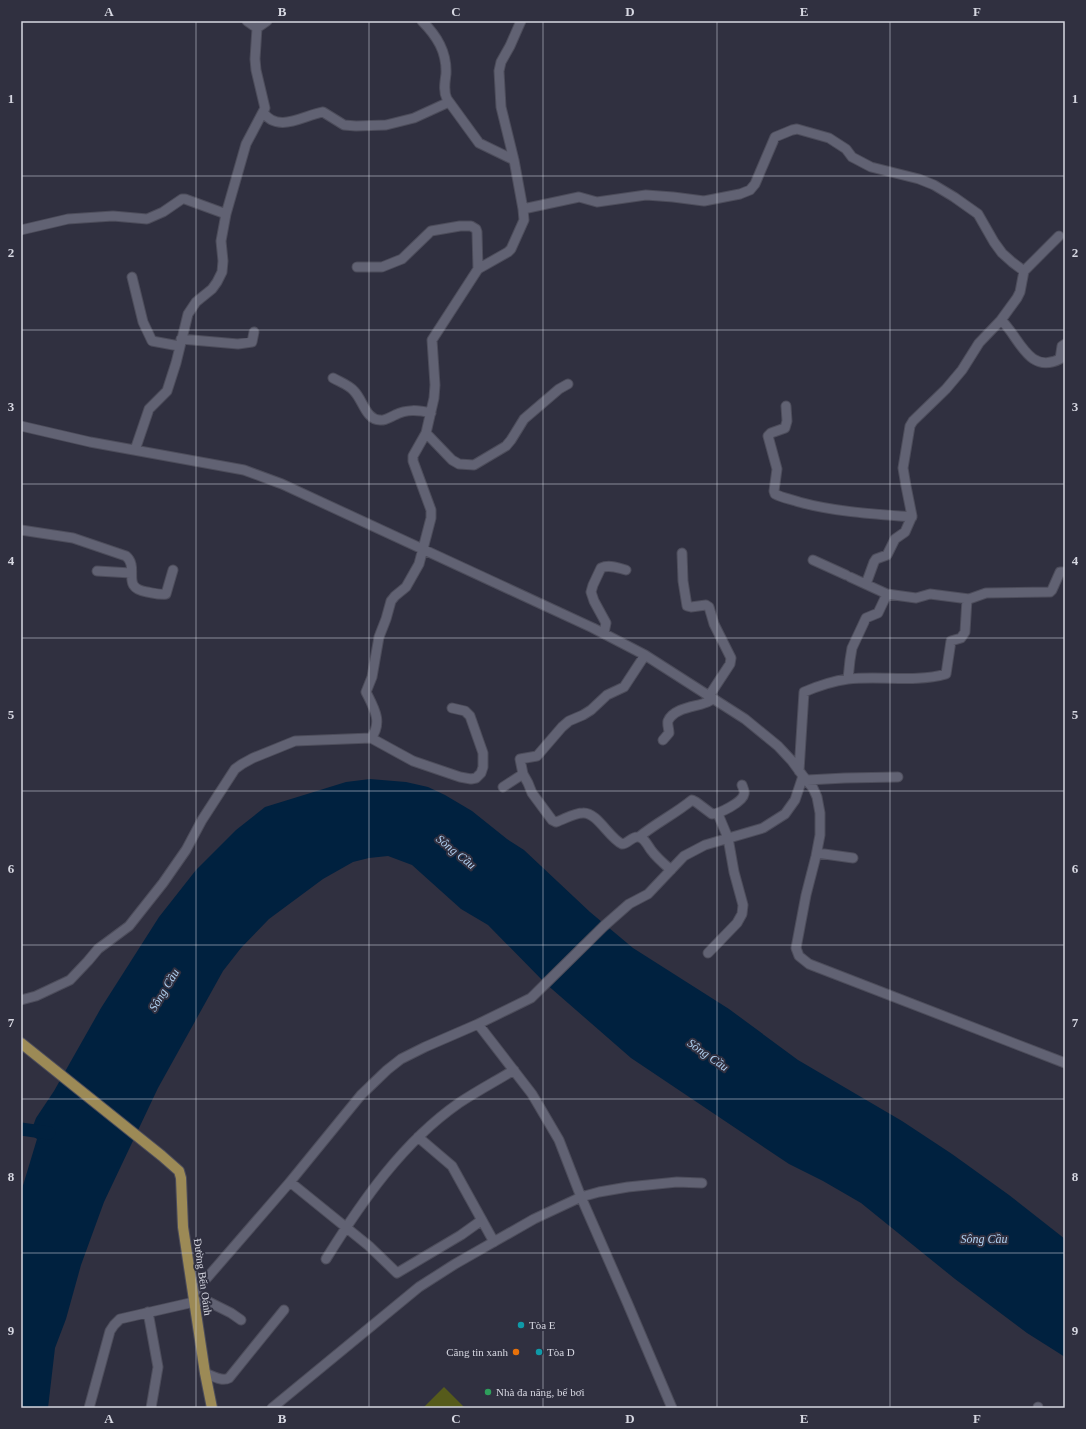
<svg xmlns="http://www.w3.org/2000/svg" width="1086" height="1429" font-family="'Times New Roman',serif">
<rect width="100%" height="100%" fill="#303040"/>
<path fill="#565b1b" d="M444,1387L465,1408H423Z"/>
<path fill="#00213f" d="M370,779L406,782L428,787L445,795L472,811L507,839L524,850L590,912L633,948L729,1009L798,1060L902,1121L952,1154L1009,1195L1065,1239V1357L1027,1333L955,1279L861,1203L823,1181L789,1164L631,1058L545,983L488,925L461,909L412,865L388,856L369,858L353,862L323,879L269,919L241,948L223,971L158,1088L104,1202L81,1265L66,1319L55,1348L48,1408H21V1192L37,1139L30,1134L36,1118L54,1091L101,1008L159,917L196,870L236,830L265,807L346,782Z"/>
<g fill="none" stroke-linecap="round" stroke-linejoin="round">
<path stroke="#00213f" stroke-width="13" d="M21,1129L49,1133"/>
<g stroke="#4d4d5b" stroke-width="11">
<path id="minor" d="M422,21C437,36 447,52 446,74C445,82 443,91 447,99L479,143L514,160
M257,28L267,21
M263,112C278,134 304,115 323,112L344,125L356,126L386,125L414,118L449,102
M523,209L579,197L597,202L646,195L673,197L704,201L740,194L750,190L755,184L775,137L792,130L797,129L829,138L846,149L852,157L871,167L919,179L934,185L954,197L978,214L994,242L1002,253L1012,262L1024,271
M21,230L68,219L113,216L147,219L163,212L182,199H185L226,214
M357,267H382L402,259L431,231L460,226H471L476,229L477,232L478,269
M132,277L143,322L152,341L179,346
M1001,320C1019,336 1028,375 1060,359L1062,346L1065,344
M181,339L238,344L252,342L254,332
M333,378C340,382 349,385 354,391C363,400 366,420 380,420C385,421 390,417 395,415C407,409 418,410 431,413
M786,406L787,421L785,428L771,433L768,436L777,469L774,491L775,494C782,498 791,499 799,502C836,512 874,514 912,517
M21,426L90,442L244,470L282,484L593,628L645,655L745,719L778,746L792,761L803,776L813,788L817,797L820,813V835L816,856L806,895L796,948L799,956L809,964L1065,1063
M426,433L452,460L459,464L474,465L506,446L511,440L524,419L559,389L568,384
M135,450L149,409L167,391L176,363L188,314L196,302L212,289L217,282L222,272L223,261L221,241L226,214L246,144L265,108L256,70L255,59L257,28L247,21
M21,530L73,538L126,556C140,568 120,588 147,592C153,593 160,595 166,594L173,570
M682,553L683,581L687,606L691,607L706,605L709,607L714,624L731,658L730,664L709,696
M813,560L846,575
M97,571L131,573
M850,577L887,594L916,598L930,594L969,599L986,593L1050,592L1052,590L1060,572H1065
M866,584L874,562L876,559L887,555L895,539L905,532L912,516L906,486L903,468L910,426L913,421L946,389L962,370L979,343L1001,320L1017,298L1020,292L1024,271L1059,236
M604,633L606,623L594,601L591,592L593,585L601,568C609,564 618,568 626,570
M848,679L850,660L852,648L866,618L878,613L887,594
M371,738C383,722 374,708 366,692L372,677L379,637L386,619L391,601L395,596L406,587L419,564L431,518V510L413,461V456L426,433L434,398L435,385L432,340L478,269L508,252L511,249L524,220L523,209L514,160L501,107L499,71L501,62L510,46L521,21
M663,740L669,733C669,729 667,724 668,721C673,709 692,707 702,704C706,703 710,701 713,699
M799,771L804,692C818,686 833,681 848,679C880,675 914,683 946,674L951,641L961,638L965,632L967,599
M523,774L528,783L532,793L552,820L556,822C565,819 574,813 583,813C597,812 609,838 622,844C628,844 632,836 638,837C644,837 648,846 651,850C656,857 664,864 671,870
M807,780L845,778L898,777
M503,787L523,774L520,759L537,756L562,727L569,721L583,715L591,710L607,695L624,687L645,655
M639,837C656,823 675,814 692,800L696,802L712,814C719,814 743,802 744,794C745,791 743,788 742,785
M817,853L853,858
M708,953L737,923L742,914L743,905L734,872L728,838L718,814
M21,1000L36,996L70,980L88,961L98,949L129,926L163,883L186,850L202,820L235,769L242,764L253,758L295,741L371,738L413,761L460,777L471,779L476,778L481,773L483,767V753L470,716L465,711L452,708
M478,1024L532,1094L559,1140L581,1197L627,1302L672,1408
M418,1137L452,1166L494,1242
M290,1182L369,1246L397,1273L461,1235L482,1220
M326,1259C362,1201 403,1142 459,1103C477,1091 496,1081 514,1070
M193,1294L290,1182L361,1095L387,1070L401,1059L425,1047L478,1024L531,998L604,926L629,904L648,894L684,856L705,845L763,828L785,814L795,800L803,776
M148,1312L158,1367L151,1408
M205,1373C213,1376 222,1382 229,1378L284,1310
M1038,1407V1408
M89,1408L110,1331L114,1325L120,1319L194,1302H209L231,1313L241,1320
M272,1408L419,1287L455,1264L534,1219L581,1197L599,1192L628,1187L677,1182L702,1183"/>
</g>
<g stroke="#4d4d5b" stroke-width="12">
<path id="major" d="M21,1043L162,1156L179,1171L181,1178L183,1227L205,1373L212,1408"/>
</g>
<use href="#minor" stroke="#616273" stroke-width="9"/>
<use href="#major" stroke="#9c8a56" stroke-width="10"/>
</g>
<path fill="none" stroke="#d6d7e1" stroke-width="1" stroke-opacity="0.55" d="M196,21V1408M369,21V1408M543,21V1408M717,21V1408M890,21V1408M21,176H1065M21,330H1065M21,484H1065M21,638H1065M21,791H1065M21,945H1065M21,1099H1065M21,1253H1065"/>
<g fill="#0f9aa8" stroke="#303040" stroke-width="1.5">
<circle cx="521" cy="1325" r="4"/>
<circle cx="539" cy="1352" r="4"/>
</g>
<circle fill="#e8710a" stroke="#303040" stroke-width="1.5" cx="516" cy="1352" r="4"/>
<circle fill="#2e9e5b" stroke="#303040" stroke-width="1.5" cx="488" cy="1392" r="4"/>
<g text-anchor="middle" stroke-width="4" stroke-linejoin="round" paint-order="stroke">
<g font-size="11" fill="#d6d7e1" stroke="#303040">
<text transform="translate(203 1277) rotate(82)" y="4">Đường Bến Oánh</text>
</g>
<g font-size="11" fill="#d6d7e1" stroke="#303040" text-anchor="start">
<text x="529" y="1329">Tòa E</text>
<text x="508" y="1356" text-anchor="end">Căng tin xanh</text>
<text x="547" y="1356">Tòa D</text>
<text x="496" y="1396">Nhà đa năng, bể bơi</text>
</g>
<g font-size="12" font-style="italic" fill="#b1d1f2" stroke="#303040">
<text transform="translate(456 852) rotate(39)" y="4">Sông Cầu</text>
<text transform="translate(164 990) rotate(-59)" y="4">Sông Cầu</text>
<text transform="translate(708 1055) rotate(35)" y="4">Sông Cầu</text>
<text x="984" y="1243">Sông Cầu</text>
</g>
</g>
<rect width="1086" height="1429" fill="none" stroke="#303040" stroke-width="44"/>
<rect x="22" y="22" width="1042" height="1385" fill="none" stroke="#d6d7e1" stroke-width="1.5"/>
<g font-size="13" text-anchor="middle" font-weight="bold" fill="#d6d7e1">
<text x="109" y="16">A</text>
<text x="282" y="16">B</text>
<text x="456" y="16">C</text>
<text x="630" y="16">D</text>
<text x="804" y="16">E</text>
<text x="977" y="16">F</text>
<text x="11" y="103">1</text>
<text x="1075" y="103">1</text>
<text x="11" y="257">2</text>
<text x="1075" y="257">2</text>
<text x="11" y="411">3</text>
<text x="1075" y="411">3</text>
<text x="11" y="565">4</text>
<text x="1075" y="565">4</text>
<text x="11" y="719">5</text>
<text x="1075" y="719">5</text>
<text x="11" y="873">6</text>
<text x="1075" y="873">6</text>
<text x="11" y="1027">7</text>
<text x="1075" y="1027">7</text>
<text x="11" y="1181">8</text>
<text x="1075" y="1181">8</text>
<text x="11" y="1335">9</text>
<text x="1075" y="1335">9</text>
<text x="109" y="1423">A</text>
<text x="282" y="1423">B</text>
<text x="456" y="1423">C</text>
<text x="630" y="1423">D</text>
<text x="804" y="1423">E</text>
<text x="977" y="1423">F</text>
</g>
</svg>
